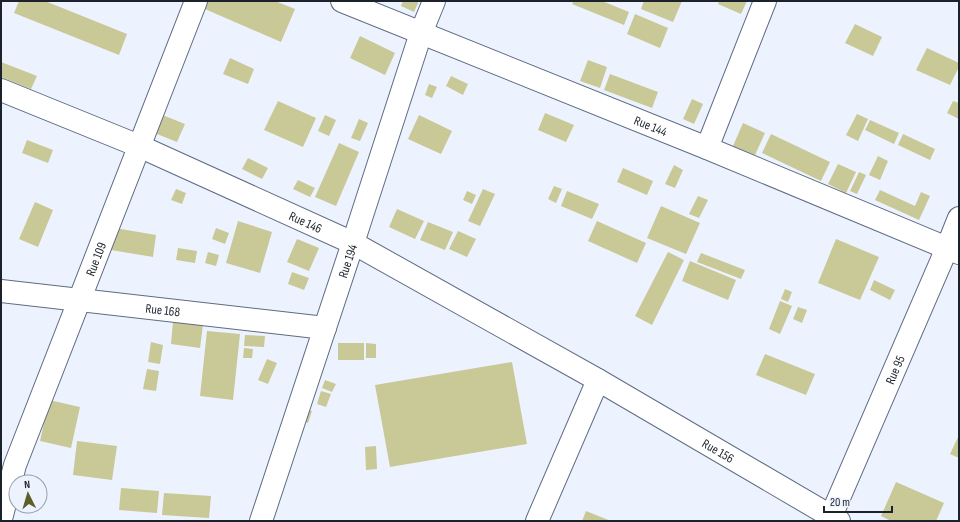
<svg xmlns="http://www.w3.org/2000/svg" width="960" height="522" font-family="'Sofia Sans Condensed',sans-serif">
<rect width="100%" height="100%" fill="#edf3fe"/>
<path fill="#c9c897" d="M19,1H45L127,34L119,55L14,13Z
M201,1H275L295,9L281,42L198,6Z
M403,1H419L414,12L401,6Z
M574,1H602L629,12L624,25L572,4Z
M644,1H682L673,22L641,9Z
M719,1H747L741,14L718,4Z
M635,14L668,28L660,48L627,34Z
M855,24L882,37L873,56L845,43Z
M360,36L395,53L385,75L350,58Z
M927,48L959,63V67L950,85L916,70Z
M230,58L254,69L248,84L223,74Z
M588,60L607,67L600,88L580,81Z
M1,62L37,76L31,89L1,77Z
M610,74L658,92L652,108L604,90Z
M451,76L468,84L463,95L446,86Z
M429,84L437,87L432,98L425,95Z
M692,99L703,104L694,124L683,119Z
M278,101L316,118L303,147L264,130Z
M953,101L959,103V119L947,113Z
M155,112L185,124L177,142L147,130Z
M545,113L574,125L566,142L538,130Z
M857,114L868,119L858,141L846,135Z
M325,115L336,120L329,136L318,131Z
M419,115L452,131L441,154L408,139Z
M359,119L368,123L360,141L351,138Z
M870,120L899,133L894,144L865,130Z
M743,123L765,133L755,155L733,146Z
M771,134L830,162L821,181L762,153Z
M903,134L935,149L930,160L898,145Z
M27,140L53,150L48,163L22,153Z
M339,143L359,152L336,206L315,197Z
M878,156L888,161L880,180L869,175Z
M248,158L268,168L262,179L242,169Z
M838,164L856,172L846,193L828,184Z
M674,165L683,170L675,188L665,184Z
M623,168L653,181L647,195L617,182Z
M859,172L866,175L857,194L850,191Z
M298,180L315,188L310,197L293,189Z
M554,186L562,189L556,203L548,199Z
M176,189L186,193L182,204L171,200Z
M483,189L495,194L480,226L468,221Z
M880,190L915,206L921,192L930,196L919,220L875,200Z
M467,191L476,195L472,204L463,200Z
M567,191L599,204L592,219L561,206Z
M698,196L708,200L699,218L689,214Z
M35,202L53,210L38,247L19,239Z
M661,206L700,223L686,254L647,238Z
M397,209L424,221L415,239L389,227Z
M238,221L272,232L260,273L226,263Z
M597,221L646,243L637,263L588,241Z
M428,222L453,232L445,250L420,240Z
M109,227L156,235L153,257L105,249Z
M216,228L229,233L225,244L212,239Z
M458,231L476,239L467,257L449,249Z
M297,239L319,248L309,271L287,262Z
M836,239L879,257L860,300L818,283Z
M178,248L197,251L195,263L176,260Z
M208,252L219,255L216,266L205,263Z
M668,252L684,260L652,325L635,316Z
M701,253L745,270L741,279L697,262Z
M690,261L736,280L728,300L682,281Z
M292,272L309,278L304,290L288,284Z
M874,280L895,290L890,300L870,290Z
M785,289L792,292L788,302L781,299Z
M780,301L792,306L780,334L769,329Z
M798,307L807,310L802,323L793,319Z
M173,322L203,325L200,348L171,344Z
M207,331L240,334L233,400L200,396Z
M245,335L265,336L264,347L244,346Z
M151,342L163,345L160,364L148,362Z
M338,343H364V360H338Z
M366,343L376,344V358H366Z
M244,348L253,349L252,358H243Z
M765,354L815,374L806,395L756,375Z
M267,359L277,363L268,384L258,380Z
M512,362L527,444L390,467L375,385Z
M147,369L159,371L156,391L143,389Z
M325,380L336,384L332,392L322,388Z
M321,391L331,394L326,407L317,404Z
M49,400L80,407L71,448L40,441Z
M301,407L312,411L308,423L296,418Z
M959,435V458L950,454Z
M77,441L117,446L112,480L73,475Z
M376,446L377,469L366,470L365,447Z
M896,482L944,503L936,521H891L881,516Z
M121,488L159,491L157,513L119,510Z
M164,493L211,496L209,518L162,515Z
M586,511L611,521H582Z"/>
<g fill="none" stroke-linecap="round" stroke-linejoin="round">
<g stroke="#5e6b82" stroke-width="24">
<g id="minor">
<path id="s1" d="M342,1L707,148L959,253"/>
<path id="s2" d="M1,90L139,146L353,243L598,380L839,521"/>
<path d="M707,148L765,1"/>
<path id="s3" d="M1,291L325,328"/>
<path id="s4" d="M1,519L15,465L196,1"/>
<path id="s5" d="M261,521L353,243L421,33L434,1"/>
<path d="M537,521L598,380"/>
<path id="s6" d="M829,521L947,248L959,218"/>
</g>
</g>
<use href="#minor" stroke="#fff" stroke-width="22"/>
</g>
<g text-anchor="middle" stroke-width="4" stroke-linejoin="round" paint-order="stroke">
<g font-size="13" fill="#1c222b" stroke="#edf3fe">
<text dy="5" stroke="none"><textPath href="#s1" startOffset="333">Rue 144</textPath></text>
<text dy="5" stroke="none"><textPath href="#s2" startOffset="332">Rue 146</textPath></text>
<text dy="5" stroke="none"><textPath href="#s4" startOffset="277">Rue 109</textPath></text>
<text dy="5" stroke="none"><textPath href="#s5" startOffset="274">Rue 194</textPath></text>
<text dy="5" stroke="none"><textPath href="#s3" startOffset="163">Rue 168</textPath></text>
<text dy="5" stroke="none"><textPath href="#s6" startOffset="165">Rue 95</textPath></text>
<text dy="5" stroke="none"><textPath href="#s2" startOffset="804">Rue 156</textPath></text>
</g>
</g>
<rect width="960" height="522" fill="none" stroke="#1c222b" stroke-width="4"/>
<g transform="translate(28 494) rotate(355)"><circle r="19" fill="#edf3fe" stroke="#999faa"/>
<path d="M0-3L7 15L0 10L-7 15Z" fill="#5f5d2a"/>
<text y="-6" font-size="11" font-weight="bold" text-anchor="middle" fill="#1c222b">N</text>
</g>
<path d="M824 506v6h68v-6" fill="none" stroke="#1c222b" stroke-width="2"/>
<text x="830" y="506" font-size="12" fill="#1c222b" stroke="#edf3fe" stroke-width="3" paint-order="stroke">20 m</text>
</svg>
